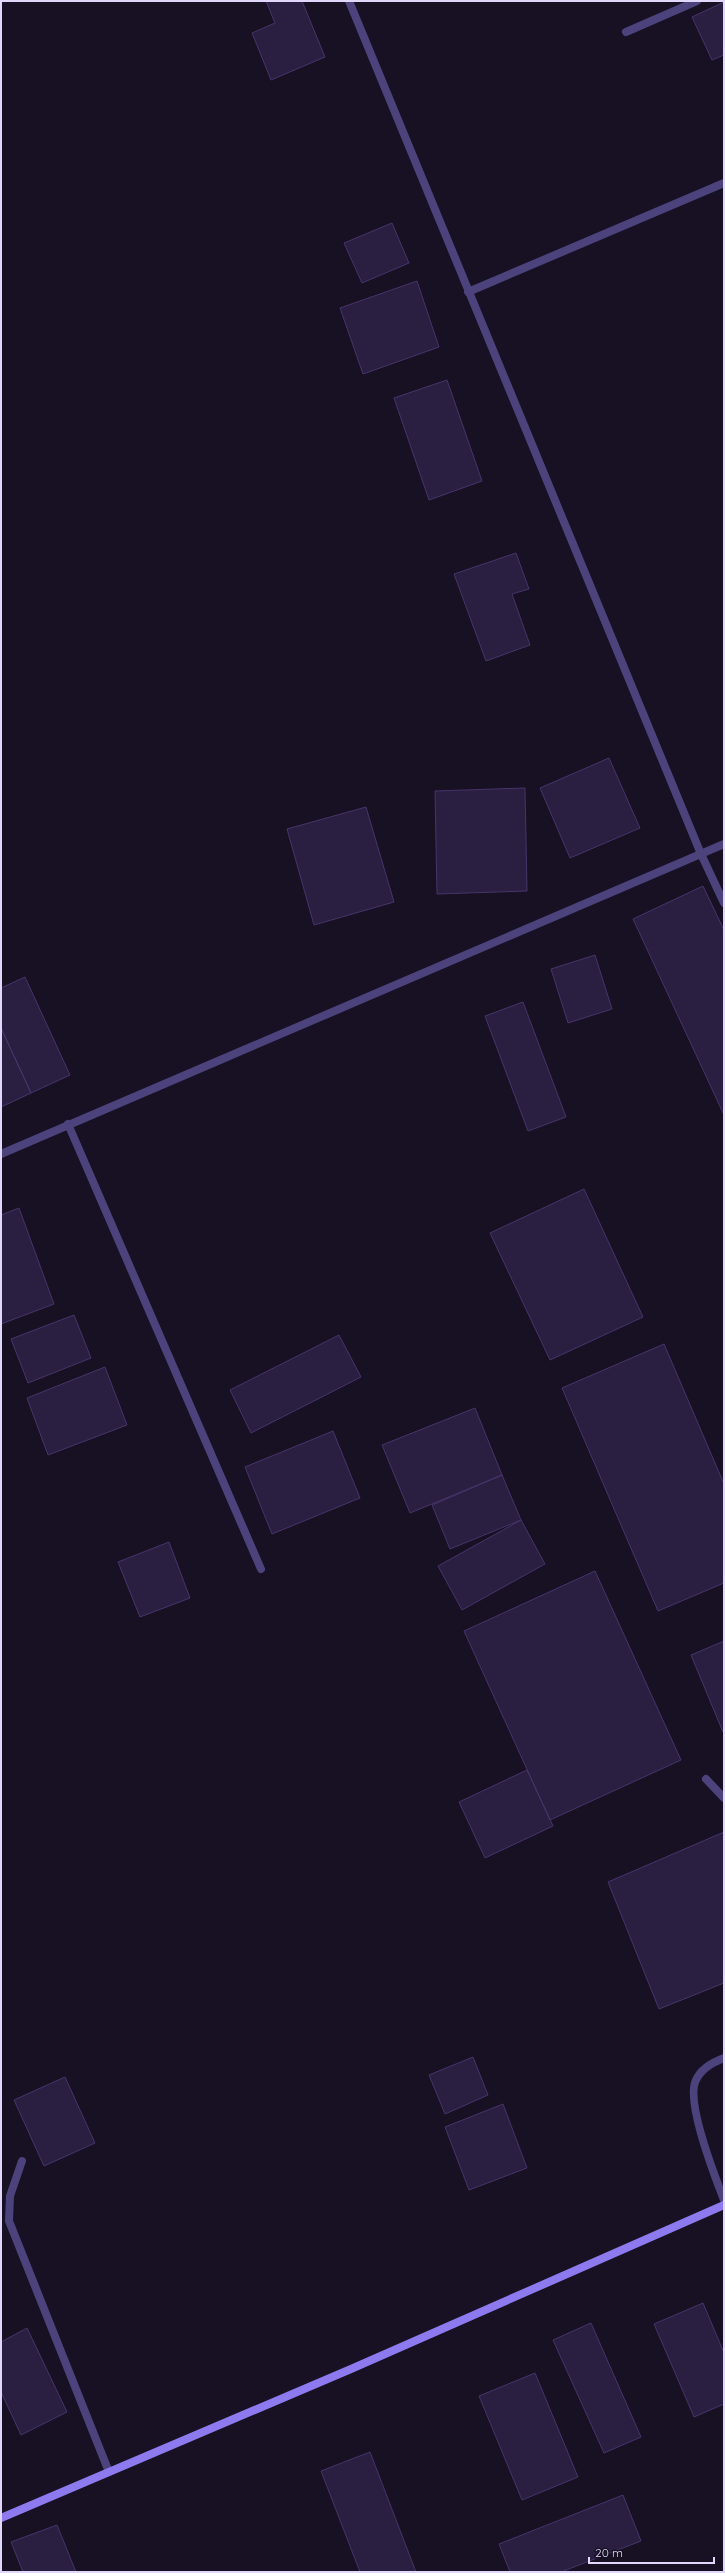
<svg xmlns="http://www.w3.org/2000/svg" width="725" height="2573" font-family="Quicksand,sans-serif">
<rect width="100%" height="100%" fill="#171123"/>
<path fill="#2b1f41" stroke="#47346a" d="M266,1H302L325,57L271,80L252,33L275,23Z
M724,2V55L712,60L692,17Z
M392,223L409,263L362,283L344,243Z
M417,281L439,347L363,374L340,308Z
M447,380L482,481L429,500L394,398Z
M516,553L529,589L512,594L530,645L486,661L454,574Z
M609,758L640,828L570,858L540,788Z
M525,788L527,891L437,894L435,791Z
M366,807L394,902L314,925L287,829Z
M703,886L724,930V1115L633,919Z
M595,955L612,1009L568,1023L551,969Z
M25,977L70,1075L31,1093L1,1028V988Z
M523,1002L566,1117L528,1131L485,1016Z
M1,1028L31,1093L1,1107Z
M584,1189L643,1317L550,1360L490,1233Z
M19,1208L54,1304L1,1324V1215Z
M74,1315L91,1358L28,1383L11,1339Z
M339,1335L361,1377L251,1433L230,1390Z
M664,1344L724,1484V1583L658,1611L562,1388Z
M105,1367L127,1425L48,1455L27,1398Z
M475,1408L502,1475L410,1513L382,1445Z
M333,1431L360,1498L272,1534L245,1467Z
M502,1475L521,1520L450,1549L432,1505Z
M521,1520L545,1564L462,1610L438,1566Z
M169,1542L190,1598L140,1617L118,1562Z
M595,1571L681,1760L550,1820L464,1631Z
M724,1641V1732H723L691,1655Z
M527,1770L553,1826L485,1858L459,1802Z
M724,1832V1983L659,2009L608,1882Z
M473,2057L488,2095L445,2114L429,2075Z
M65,2077L95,2143L44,2166L14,2100Z
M503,2104L527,2168L469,2190L445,2127Z
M703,2303L724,2353V2404L694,2417L654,2324Z
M591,2323L641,2437L604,2453L553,2340Z
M27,2328L67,2412L21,2435L1,2392V2342Z
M535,2373L578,2477L522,2500L479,2396Z
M370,2452L416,2572H360L321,2471Z
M623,2495L641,2541L561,2572H510L499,2544Z
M57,2525L76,2572H23L11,2542Z"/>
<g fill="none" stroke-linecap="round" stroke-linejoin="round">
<path stroke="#4c427c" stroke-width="8" d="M706,1779L724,1798
M724,2058C713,2062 701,2069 696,2080C685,2101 715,2177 724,2200
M22,2161L10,2196L9,2221L109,2472"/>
<path stroke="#4c427c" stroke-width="8" d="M349,1L701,854L724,903
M626,32L697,1
M468,292L724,183
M68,1124L261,1569
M1,1154L724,844"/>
<path stroke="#8e7aef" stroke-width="8" d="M1,2518L351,2369L724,2205"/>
</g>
<rect width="725" height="2573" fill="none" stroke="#e0d7fa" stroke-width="4"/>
<path d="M589 2557v6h125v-6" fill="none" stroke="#e0d7fa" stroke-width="2"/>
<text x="595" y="2557" font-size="12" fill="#e0d7fa" stroke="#171123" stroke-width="3" paint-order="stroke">20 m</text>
</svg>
